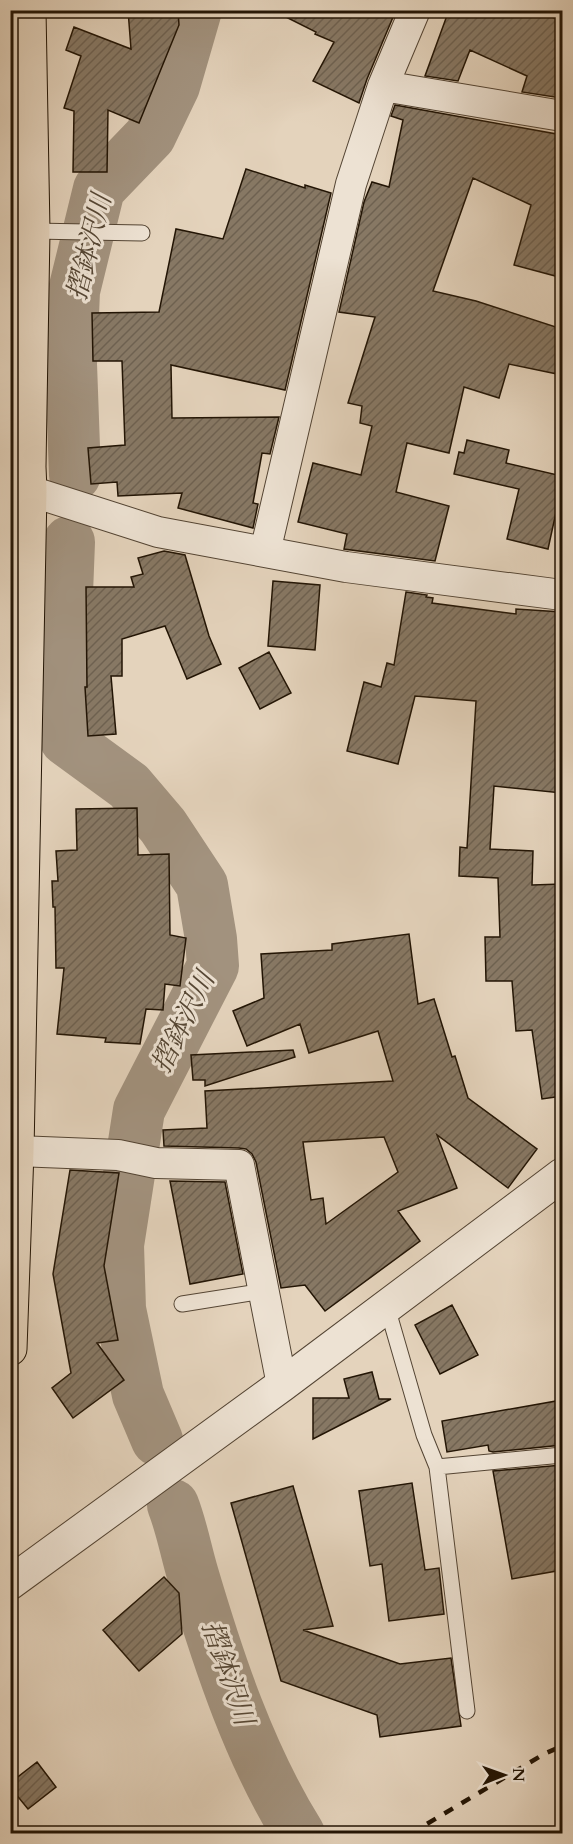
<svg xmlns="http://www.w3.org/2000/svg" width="573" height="1844" font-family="Cardo,'Noto Serif JP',serif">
<defs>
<pattern id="building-hatch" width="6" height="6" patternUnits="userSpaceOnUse" patternTransform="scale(1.5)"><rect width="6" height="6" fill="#877864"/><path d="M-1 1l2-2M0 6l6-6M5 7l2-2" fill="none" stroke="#6e6150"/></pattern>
</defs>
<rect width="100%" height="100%" fill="#e4d3bc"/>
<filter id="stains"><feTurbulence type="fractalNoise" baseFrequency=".00333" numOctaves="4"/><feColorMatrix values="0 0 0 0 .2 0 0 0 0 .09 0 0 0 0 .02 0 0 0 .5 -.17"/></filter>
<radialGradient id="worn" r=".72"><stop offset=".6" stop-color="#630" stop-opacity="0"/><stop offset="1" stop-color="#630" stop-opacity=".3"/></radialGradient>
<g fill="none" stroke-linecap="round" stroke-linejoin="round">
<path stroke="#6f604e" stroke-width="9" d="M10,267L14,269"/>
<path stroke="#a2927e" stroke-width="52" d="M75,475L71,364L74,291L99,189L150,136L174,86L196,10
M69,542L66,619V740L129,786L163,826L202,885L211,939L213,966L139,1110L118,1245L120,1309L138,1395L157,1440
M173,1505C182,1528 186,1552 193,1575C219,1663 250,1756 299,1834"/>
</g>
<path fill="url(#building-hatch)" stroke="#231505" stroke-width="1.5" fill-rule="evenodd" d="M128,10H178L179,25L139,123L108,110L107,172H73L74,111L64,108L81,56L66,50L74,27L131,49Z
M272,10H396L367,79L359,103L313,81L334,42L315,34L316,32Z
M449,10H534L562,21L561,98L522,92L527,76L470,50L458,81L425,76Z
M395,105L562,135V264L559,277L514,265L531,205L473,178L433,291L476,301L562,329V375L509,364L499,398L464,387L449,453L407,443L396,492L449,506L435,561L344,549L347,534L298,522L313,463L361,475L372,426L360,423L362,406L348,403L375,317L339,312L364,202L372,182L389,187L403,120L391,116Z
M246,169L305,188V185L331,193L285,390L171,365L172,418L279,417L270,454L262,453L253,503L258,504L253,528L178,508L182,493L118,496L117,482L91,484L88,448L125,445L122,361H93L92,313L159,312L176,229L223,239Z
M467,440L509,450L506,463L562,476V485L548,549L507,539L519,489L454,474L459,452L464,453Z
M164,551L185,555L209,636L221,664L187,679L165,626L122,639V676H111L116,734L88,736L85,687H87L86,587H134L131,577L143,574L138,558Z
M273,581L320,585L315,650L268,646Z
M406,592L427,595L426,597L433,598L432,603L516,614V609L562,612L558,683H562V793L494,786L490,849L533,851L532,885L562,884V1096L542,1099L532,1030L516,1031L512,981H486L485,937H500L498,878L459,876L460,847L467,848L476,701L415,696L398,764L347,751L364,682L381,687L387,663L394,665Z
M269,652L291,693L260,709L239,668Z
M137,808L138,855L169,854L170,935L186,938L180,986L165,984L163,1010L146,1009L140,1044L105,1042L106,1038L57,1034L64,968H56L55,907H53L52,881H58L56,851L77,850L76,809Z
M409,934L418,1004L434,999L452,1057L455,1056L468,1098L537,1149L508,1188L437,1135L457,1188L398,1211L420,1241L325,1311L305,1285L281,1288L256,1162L252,1154L246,1149L239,1148L164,1146L163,1130L207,1128L205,1091L393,1081L378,1031L309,1053L300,1024L247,1046L233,1011L264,998L261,954L332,950V944ZM384,1137L398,1172L326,1224L323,1198L311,1200L303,1142Z
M293,1050L295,1057L205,1086V1080H193L191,1055Z
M70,1170L119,1173L104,1266L118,1340L97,1343L124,1380L73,1418L52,1388L71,1373L53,1274Z
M170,1181L225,1182L243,1274L190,1284Z
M452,1305L478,1355L440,1374L415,1325Z
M372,1372L379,1399H391L313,1439V1398H349L344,1379Z
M562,1400V1445L493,1452L489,1451L488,1445L447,1452L442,1421Z
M562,1465V1570L512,1579L493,1471Z
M412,1483L425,1570L439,1568L444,1614L389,1621L382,1564L370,1566L359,1491Z
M293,1486L333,1626L303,1630L400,1664L451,1658L461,1726L380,1737L377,1715L281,1681L231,1503Z
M164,1577L179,1593L182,1634L139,1671L103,1630Z
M37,1762L56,1787L28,1809L10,1787V1783Z"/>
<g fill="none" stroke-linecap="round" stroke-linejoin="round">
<g stroke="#534433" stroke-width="17">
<path id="service" d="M33,231L142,233
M182,1304L264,1291
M387,1307L424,1435L437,1467L562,1455
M437,1467L467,1711"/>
</g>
<g stroke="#534433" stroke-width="32">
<path id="minor" d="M383,86L562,116
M10,494L30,491L158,532L346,567L562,595
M265,552L351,184L383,86L415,10
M17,1151L118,1155L156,1163L239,1165L282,1385"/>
</g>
<g stroke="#534433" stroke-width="35">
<path id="tertiary" d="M10,1583L282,1385L562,1175"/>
</g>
<g stroke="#231505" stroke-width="35">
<path id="primary" d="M10,1349L17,1151L30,491L29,467L33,231L29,10"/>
</g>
<use href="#service" stroke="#ede2d3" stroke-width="15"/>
<use href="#minor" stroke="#ede2d3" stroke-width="30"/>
<use href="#tertiary" stroke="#ede2d3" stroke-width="33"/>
<use href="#primary" stroke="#e4d3bc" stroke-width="33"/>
<path stroke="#231505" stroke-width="4.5" stroke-dasharray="10 10" stroke-linecap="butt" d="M410,1834L544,1754L562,1746"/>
</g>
<g text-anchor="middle" stroke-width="6" stroke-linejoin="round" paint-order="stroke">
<g font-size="27" font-style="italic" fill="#564735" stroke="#ede2d3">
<text transform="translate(89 247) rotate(-76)" y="9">摺鉢沢川</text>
<text transform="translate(183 1022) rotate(-64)" y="9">摺鉢沢川</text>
<text transform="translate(228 1673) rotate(71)" y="9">摺鉢沢川</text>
</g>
</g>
<rect width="573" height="1844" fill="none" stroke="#e4d3bc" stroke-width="36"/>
<rect x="12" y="12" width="549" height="1820" fill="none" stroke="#231505" stroke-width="3"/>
<rect x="18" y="18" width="537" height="1808" fill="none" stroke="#231505" stroke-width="1.5"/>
<g transform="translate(504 1775) rotate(89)" stroke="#ede2d3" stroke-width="4.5" paint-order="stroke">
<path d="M0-4.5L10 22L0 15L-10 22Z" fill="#231505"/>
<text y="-9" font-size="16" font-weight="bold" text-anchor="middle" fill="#231505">N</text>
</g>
<rect width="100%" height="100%" filter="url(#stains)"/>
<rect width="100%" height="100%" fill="url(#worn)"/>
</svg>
